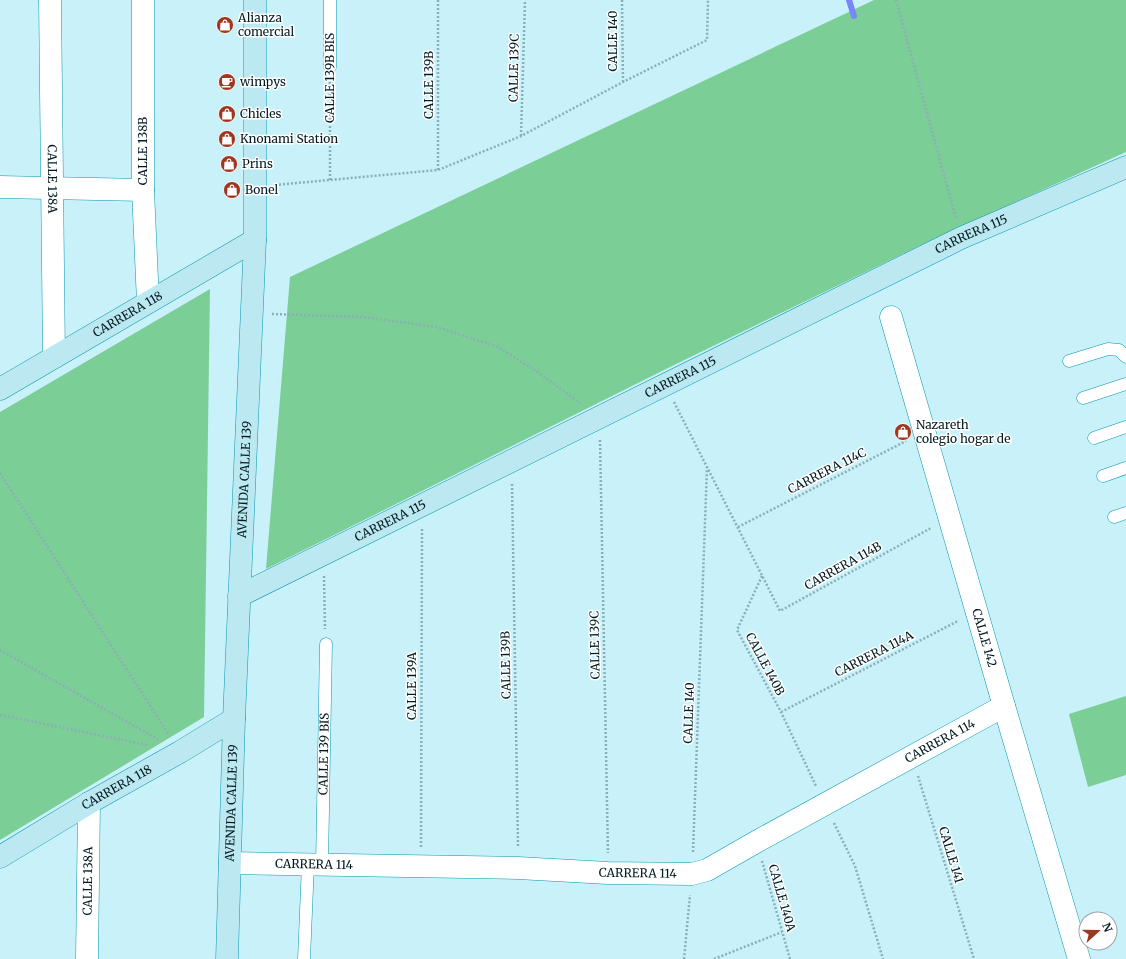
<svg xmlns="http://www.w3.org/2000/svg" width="1126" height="959" font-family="Merriweather,serif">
<rect width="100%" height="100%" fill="#c8f1fa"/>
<path fill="#7cce97" d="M874,0H1126V152L919,246L666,369L266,569L290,277Z
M210,289L204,717L0,840V412Z
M1126,696V775L1088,787L1069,714Z"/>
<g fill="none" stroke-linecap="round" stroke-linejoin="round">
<path stroke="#7588f4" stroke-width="6" d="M849,0L854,16"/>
<g stroke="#0798af" stroke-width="13">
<g id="lane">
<path d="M330,0V67"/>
<path d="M1069,361L1108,349L1119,350L1126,357"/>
<path d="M1083,398L1126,384"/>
<path d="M1094,438L1126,427"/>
<path d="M1103,476L1126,468"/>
<path d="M1114,517L1126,513"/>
<path id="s1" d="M322,864L326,644"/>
<path d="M304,959L308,864"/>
</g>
</g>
<g stroke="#0798af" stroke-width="23">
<g id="street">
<path id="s2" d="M50,0L54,357"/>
<path d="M143,0V190L148,302"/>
<path d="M0,187L143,190"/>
<path id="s3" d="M891,317L1004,706L1079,959"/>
<path id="s4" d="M230,863L518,868L608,873L692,874L707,870L756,842L1004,706"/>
<path id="s5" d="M87,959L89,803"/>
</g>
</g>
<g stroke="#0798af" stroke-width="23">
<g id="secondary">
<path id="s6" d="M0,389L255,240"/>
<path id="s7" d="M239,596L961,238L1126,167"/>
<path id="s8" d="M0,857L89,803L180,752L234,719"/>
<path id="s9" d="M227,959L234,719L255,240V0"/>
</g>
</g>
<path stroke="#8bafb7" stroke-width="2.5" stroke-dasharray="2 2" stroke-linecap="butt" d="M438,0V170
M622,0L623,82
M896,0L956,219
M330,82V180
M521,136L525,0
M275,185L438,170L521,136L623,82L707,40L708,0
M272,314L362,317L437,327L498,347L539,373L580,403
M674,402L780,611L931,528
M600,440L608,853
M0,473L169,735
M512,484L518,847
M738,527L906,441
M324,576L325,629
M762,576L737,630L781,712L816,786
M0,650L159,740
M781,712L958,621
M0,715L148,745
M918,776L974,959
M834,823L855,866L883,959
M421,847L422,528
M693,852L707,467
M762,861L790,959
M684,959L690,895
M714,959L782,932"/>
<use href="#lane" stroke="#fff" stroke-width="12"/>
<use href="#street" stroke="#fff" stroke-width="22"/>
<use href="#secondary" stroke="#bce9f1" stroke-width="22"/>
</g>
<defs>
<g id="shop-disc" transform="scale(0.9)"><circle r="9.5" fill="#9f361f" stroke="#fff"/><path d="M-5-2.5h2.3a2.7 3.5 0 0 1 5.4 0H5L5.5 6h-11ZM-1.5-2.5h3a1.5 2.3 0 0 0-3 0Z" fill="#fff"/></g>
<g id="cafe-disc" transform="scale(0.9)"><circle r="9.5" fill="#9f361f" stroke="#fff"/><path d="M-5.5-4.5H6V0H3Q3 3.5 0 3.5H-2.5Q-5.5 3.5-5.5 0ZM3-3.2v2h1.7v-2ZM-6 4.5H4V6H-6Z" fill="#fff"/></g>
</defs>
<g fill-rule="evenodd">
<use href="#shop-disc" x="225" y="25"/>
<use href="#cafe-disc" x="227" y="82"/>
<use href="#shop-disc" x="227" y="114"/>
<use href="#shop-disc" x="227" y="139"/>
<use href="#shop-disc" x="229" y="164"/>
<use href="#shop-disc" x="232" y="190"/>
<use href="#shop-disc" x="903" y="432"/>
</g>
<g text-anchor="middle" stroke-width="3" stroke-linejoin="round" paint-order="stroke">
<g font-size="12" fill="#021a1f" stroke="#fff" text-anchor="start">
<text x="238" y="22">Alianza<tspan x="238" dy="14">comercial</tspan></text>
<text x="240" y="86">wimpys</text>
<text x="240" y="118">Chicles</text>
<text x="240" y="143">Knonami Station</text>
<text x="242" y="168">Prins</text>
<text x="245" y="194">Bonel</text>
<text x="916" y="429">Nazareth<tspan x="916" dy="14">colegio hogar de</tspan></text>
</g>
<g font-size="12" fill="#021a1f" stroke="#fff">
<text transform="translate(613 41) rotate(-90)" y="4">CALLE 140</text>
<text transform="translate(514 68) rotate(-89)" y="4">CALLE 139C</text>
<text transform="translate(330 78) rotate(-90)" y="4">CALLE 139B BIS</text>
<text transform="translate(429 85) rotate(-90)" y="4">CALLE 139B</text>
<text transform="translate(143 151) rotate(-90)" y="4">CALLE 138B</text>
<text dy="4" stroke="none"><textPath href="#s2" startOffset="179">CALLE 138A</textPath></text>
<text dy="4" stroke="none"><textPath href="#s7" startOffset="817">CARRERA 115</textPath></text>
<text dy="4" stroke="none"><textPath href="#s6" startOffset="148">CARRERA 118</textPath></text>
<text dy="4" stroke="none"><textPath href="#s7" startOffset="493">CARRERA 115</textPath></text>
<text transform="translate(827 471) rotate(-27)" y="4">CARRERA 114C</text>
<text dy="4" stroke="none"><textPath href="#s9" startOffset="480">AVENIDA CALLE 139</textPath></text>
<text dy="4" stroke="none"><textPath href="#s7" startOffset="169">CARRERA 115</textPath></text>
<text transform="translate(843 566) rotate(-29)" y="4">CARRERA 114B</text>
<text dy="4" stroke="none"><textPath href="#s3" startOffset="334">CALLE 142</textPath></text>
<text transform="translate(595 645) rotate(-91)" y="4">CALLE 139C</text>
<text transform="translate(874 654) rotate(-27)" y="4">CARRERA 114A</text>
<text transform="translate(765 664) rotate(62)" y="4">CALLE 140B</text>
<text transform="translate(506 665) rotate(-91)" y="4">CALLE 139B</text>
<text transform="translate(412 686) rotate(-90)" y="4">CALLE 139A</text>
<text transform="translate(689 713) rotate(-88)" y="4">CALLE 140</text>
<text dy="4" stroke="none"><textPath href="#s4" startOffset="744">CARRERA 114</textPath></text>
<text dy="4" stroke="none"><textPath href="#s1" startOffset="110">CALLE 139 BIS</textPath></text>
<text dy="4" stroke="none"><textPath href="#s8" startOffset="136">CARRERA 118</textPath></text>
<text dy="4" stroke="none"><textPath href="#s9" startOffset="156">AVENIDA CALLE 139</textPath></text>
<text transform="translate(951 855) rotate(73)" y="4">CALLE 141</text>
<text dy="4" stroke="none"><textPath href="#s4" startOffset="84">CARRERA 114</textPath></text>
<text dy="4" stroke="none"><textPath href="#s4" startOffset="408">CARRERA 114</textPath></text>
<text dy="4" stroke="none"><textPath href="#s5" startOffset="78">CALLE 138A</textPath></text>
<text transform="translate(782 898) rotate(74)" y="4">CALLE 140A</text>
</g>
</g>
<g transform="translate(1098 931) rotate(69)"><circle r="19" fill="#ffffff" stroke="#9aa3a5"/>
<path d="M0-3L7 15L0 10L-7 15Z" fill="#9f361f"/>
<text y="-6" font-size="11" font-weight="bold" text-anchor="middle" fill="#021a1f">N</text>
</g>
</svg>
